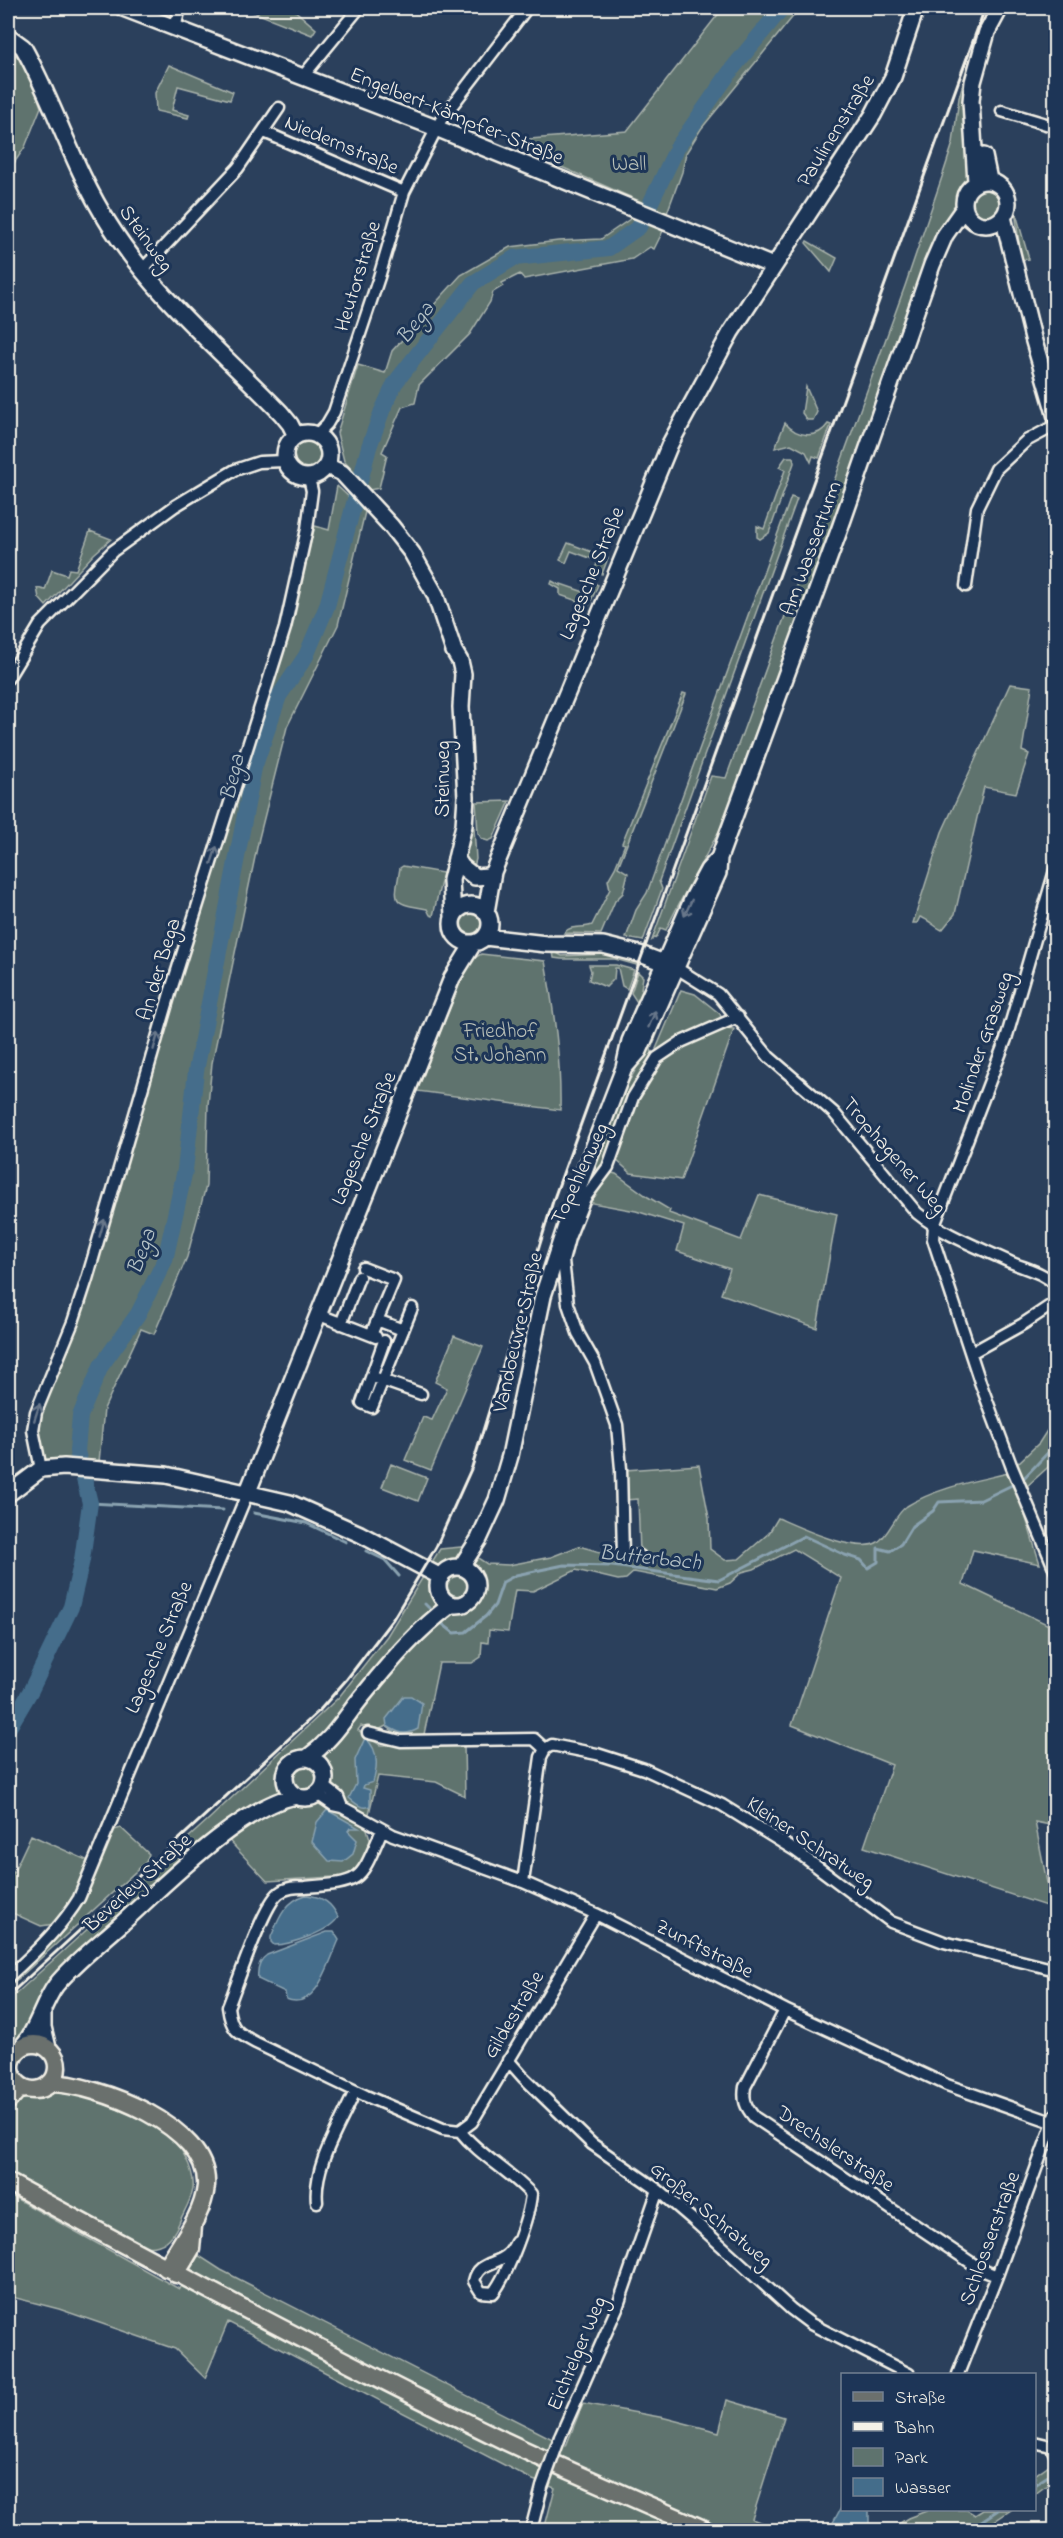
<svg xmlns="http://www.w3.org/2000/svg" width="1063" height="2538" font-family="'Indie Flower',sans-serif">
<rect width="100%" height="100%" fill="#2b405c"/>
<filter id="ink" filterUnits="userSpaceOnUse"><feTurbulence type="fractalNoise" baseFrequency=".0167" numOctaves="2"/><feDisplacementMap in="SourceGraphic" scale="12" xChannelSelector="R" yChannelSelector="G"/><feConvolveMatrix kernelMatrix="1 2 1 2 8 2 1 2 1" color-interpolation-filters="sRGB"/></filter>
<g filter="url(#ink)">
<path fill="#5e736e" stroke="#a9b2ab" stroke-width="1.5" d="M243,8H292L316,29L312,35Z
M723,8H800L701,129L686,153L682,172L667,213L511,145L518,140L627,131Z
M991,8H993L982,38L971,181C961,189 959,197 958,209L730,809C711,850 685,888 666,930L661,928L657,936L652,940L711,776L726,778L905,286L943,174L953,143L959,98L967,68L970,69Z
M8,52C28,55 35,91 41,107L25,147L8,172Z
M169,65L233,92L230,100L178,86L172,110L189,115L188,118L156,111L155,93Z
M969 203a15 15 0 1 1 30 0a15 15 0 1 1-30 0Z
M1015,210L1029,259L1021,260Z
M633,217L664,229L654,249L650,247L632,259L524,279L520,274L502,283L503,286L493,292L490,302L470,334L419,385L415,403L402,407L382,452L387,455L379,488L369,490L344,461L337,433L358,365L385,373L392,351L461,275L510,247L558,241L601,239Z
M807,241L837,258L831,272L806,243Z
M806,387L817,412L813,420H807L802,413Z
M785,423C797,437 817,440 828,424L831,425L819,458L813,456L811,462L806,452L791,444L775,448Z
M291 455a16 16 0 1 1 32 0a16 16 0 1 1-32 0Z
M786,457H793L794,463L769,533L760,539L757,537V526L764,529L785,470L779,467Z
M337,486L365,512L338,625L287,727L259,838L212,1063L208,1105L206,1186L187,1257L154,1334L141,1329L104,1409L99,1462L70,1460L46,1463L38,1428L42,1412L101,1241L306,549H309L315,526L329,530Z
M791,497L797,499L659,881L662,889L643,941L626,938L636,910L647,893Z
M90,531L111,539L94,554L46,606L39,598L37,588L45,590L52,570L67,575L69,569L76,570Z
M568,543L608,558L602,574L594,571L598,561L571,551L566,563L560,560Z
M552,581L561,586V584L587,593L591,582L598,585L589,605L560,595V589L551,584Z
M1010,684L1032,687L1022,751L1029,754L1016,793L984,787L955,914L942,930C933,926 930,920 920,917L917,923H913L942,832Z
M683,693L686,694L618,867L628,873L623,893L615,901L601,934L564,933C571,924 582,929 592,925L610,889L608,880L615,868L625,844L622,843Z
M510,801L493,839L488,841L482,839L478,833L476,802Z
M474,828L476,859L473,871C462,858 462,840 474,828Z
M403,866L443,873L433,916L430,915L427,909C391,903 394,903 400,868Z
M456 924a14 14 0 1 1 28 0a14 14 0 1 1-28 0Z
M553,951L562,956L607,954L638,962L637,965L615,959H561L554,958Z
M481,954L545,961C554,1011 561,1059 560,1110L417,1091L468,962Z
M589,965H616L634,970L627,989L622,986L618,968H615L614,979L606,987L589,980L591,971Z
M638,972L643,977L641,989L646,991L626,1031L637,1002L631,993Z
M681,990L695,994L720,1014L721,1017L719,1021L658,1053L656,1049Z
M664,1001L670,1003L651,1049L653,1057L604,1163L582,1198L618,1101L636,1069Z
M727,1028L734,1029L681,1180L631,1173L615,1159C627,1128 640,1077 668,1055C685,1042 707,1036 727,1028Z
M612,1173L616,1174L648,1197L670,1210L669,1213L741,1240L759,1195L837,1214L817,1328L721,1294L730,1269L677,1251L684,1226L636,1211L587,1202Z
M454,1336L483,1347L431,1470L405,1460L423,1417L432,1420L447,1388L435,1382Z
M1055,1418V1461L1027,1486L1015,1466L1039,1443Z
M391,1464L427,1478L418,1501L382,1487Z
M699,1465L709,1518L710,1549L725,1560L739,1559L769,1533L778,1518C799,1527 858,1555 878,1542C890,1533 895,1514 907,1506C936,1488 975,1481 1008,1473L1017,1489L1040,1564L973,1550L963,1584L1055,1628V1826L1035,1822L1052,1908L864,1847L892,1765L792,1725L841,1578L794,1549L754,1569L742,1572L730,1583L717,1588L634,1572L626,1579L618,1580L576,1570L533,1591L515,1590L508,1632L489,1630L488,1643L482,1642L481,1657L472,1663H439L423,1739L397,1734L386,1726L375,1732L361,1726L358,1730L380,1745L464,1744L465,1796L436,1782L378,1776L366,1826L372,1845L358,1869L350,1876L267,1881L220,1831L64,1968L43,1991L24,2036L8,2051V2001L209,1819L339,1697L387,1636L440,1549L461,1547L487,1564L509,1565L551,1557L579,1546L607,1554L640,1552L638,1499L625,1500V1470Z
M121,1828L149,1854L146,1862L8,1988V1982L31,1961L80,1907L114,1830Z
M31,1835L91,1862L72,1903L54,1924L41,1926L8,1911V1884Z
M69,2090C99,2103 139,2115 165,2133C181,2144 195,2170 193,2189C191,2201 183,2213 179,2223C172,2239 162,2249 144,2246L8,2172V2110L17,2099L24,2096Z
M8,2194L179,2289L198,2255L221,2270L566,2446L583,2403L665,2418L719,2432L727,2400L784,2417L752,2519L781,2530H544L555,2488L533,2480L228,2322L205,2378L175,2349L59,2309L8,2296Z
M1054,2464L1055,2479L1035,2494V2475L1049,2465Z
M929,2510H967L975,2515L983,2510H1011L981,2530H889L908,2518Z"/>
<path fill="#446d8b" stroke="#8aa2b0" stroke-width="1.5" d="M404,1696H411L422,1703L418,1729C405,1736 398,1733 387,1726L386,1719Z
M365,1738C379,1749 378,1766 373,1782L364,1785L363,1788L370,1790V1806C362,1810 355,1803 349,1798L356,1784L355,1760Z
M327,1810L359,1828H350L348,1831L357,1840L353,1854L343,1862L329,1861L312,1842L317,1822Z
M306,1895C321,1896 332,1903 338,1917C331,1931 290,1945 274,1945L271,1942V1937C279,1918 285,1901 306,1895Z
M327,1932H334L339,1940C329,1961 317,2012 286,1999L285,1992L258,1979C257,1970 258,1961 267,1955Z
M842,2506V2510H869V2530H829Z"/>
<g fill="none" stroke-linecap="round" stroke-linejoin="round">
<path stroke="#8aa2b0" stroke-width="3" d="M1022,1480L1056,1444
M90,1503L223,1510
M254,1513L306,1523L346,1542
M366,1551L385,1560L399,1576
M425,1604L429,1608
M440,1622L454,1633L466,1632L486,1616L495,1605L503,1582L516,1575L564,1565L612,1566L719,1580L804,1536L845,1555L861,1560L868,1568L878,1562V1548L890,1551L901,1544L912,1526L933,1511L939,1502L981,1500L1012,1485
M1034,2485L1056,2471
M968,2530L998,2510"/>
<path stroke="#446d8b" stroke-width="16" d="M8,1729L31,1690L71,1607L82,1560L90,1503L77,1451L80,1416L101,1366L138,1314L165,1260L185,1170L196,1071L254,768L279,696L306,656L327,606L369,447L382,411L395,383L473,283L514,258L609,248L639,227L677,148L732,69L782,8"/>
<g stroke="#f4f1e8" stroke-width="15">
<path id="street" d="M175,28L180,8
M304,75L359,8
M1002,111L1056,127
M264,132L404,192
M141,271L238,168L279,108
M316,435L327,424L334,412L379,277L404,192L441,120L527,8
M966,586L977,508L996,469L1026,441L1056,425
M8,678L40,625L113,551L175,506L235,470L259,462L285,461
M1056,867L1006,1039L934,1226L933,1239L980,1382L1011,1465L1056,1572
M675,967L718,994L769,1057L834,1113L917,1213C944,1235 978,1247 1010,1262C1026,1269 1043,1272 1056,1285
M363,1268L394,1280L371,1335
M317,1314L376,1337
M377,1320L403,1330
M341,1324L359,1277
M384,1341L362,1403L372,1407L412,1308
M971,1353L1023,1324L1056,1302
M376,1378L421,1394
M41,1469L33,1430L36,1412L73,1322L87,1279L171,990L285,628L307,529L312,491L309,478
M640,1556H623L621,1469L617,1425L595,1363L578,1333L568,1304L563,1261L569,1238L585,1198L608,1167L633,1097L657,1058L681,1042L738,1017
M368,1733L401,1741L534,1739L545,1749
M324,1786L338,1797L342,1807
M317,1794L333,1805L342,1807L393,1835L523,1882L596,1914L785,2010L947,2085L1052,2122
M382,1830C359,1883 363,1882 305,1887C296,1887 287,1887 279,1893C263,1905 237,1985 228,2007C231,2030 237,2033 256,2043L366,2096L443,2129L460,2131L472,2122L596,1914
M523,1882L541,1757L545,1749L552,1745L597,1754L644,1769L722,1805L796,1851L891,1922L944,1942L1056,1970
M8,1977C34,1954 61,1928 79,1898L247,1494
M785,2010L745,2087C743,2100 745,2106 754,2117L982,2270L997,2276
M508,2060L523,2077L592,2144L658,2190L692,2219L791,2309L811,2324L909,2374
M460,2131C480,2156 509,2170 531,2194C529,2218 508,2274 493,2293L481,2292L474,2281C478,2262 495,2265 507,2255C511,2252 514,2246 516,2242
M317,2202C313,2165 341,2124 355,2091
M958,2374L997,2276L1056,2114
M560,2437L617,2308L658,2190
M1034,2442L1051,2446
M1051,2446L1056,2457
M531,2530L542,2487"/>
</g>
<g stroke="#f4f1e8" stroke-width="20">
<path id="secondary" d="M123,8L436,128L773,266
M8,36L23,47C55,104 73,168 109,224C154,296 222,352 281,413L290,424L296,436
M984,156L989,180
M964 203a22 22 0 1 1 44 0a22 22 0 1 1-44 0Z
M976,182L971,101L973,82L987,32L1000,8
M1003,217L1033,338L1056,417
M285 455a22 22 0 1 1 44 0a22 22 0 1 1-44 0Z
M327,466L342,473L391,526L412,553L435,594L454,651L460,661L463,674L461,707L466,797L464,825L451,880L453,916
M456,858L462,867L475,877L488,876L493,872
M452 924a19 19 0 1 1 38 0a19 19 0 1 1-38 0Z
M486,912L493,872L670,444L731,332L873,115L893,77L916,8
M485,937L546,944L603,945L643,955L672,966
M624,1068L639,1051L718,873L719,858L840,528L932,265L945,235L964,208
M8,1494L41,1469L64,1467L166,1475L290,1503L360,1534L441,1577
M247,1494L452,978L473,944
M438 1586a19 19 0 1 1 38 0a19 19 0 1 1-38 0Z
M461,1567L479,1539L497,1500L510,1456L543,1296L582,1177L624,1068L630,1041L693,898L708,870L719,858
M307,1758C334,1739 344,1718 365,1693C391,1661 417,1630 451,1605
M285 1778a20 20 0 1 1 40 0a20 20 0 1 1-40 0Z
M43,2009V2027L48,2048
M23,2045C36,2033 43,2002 56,1985C74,1963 99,1944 120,1925C162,1887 241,1806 296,1796"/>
</g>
<g stroke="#f4f1e8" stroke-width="21">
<path id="primary" d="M11 2067a23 23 0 1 1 46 0a23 23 0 1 1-46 0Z
M50,2083C97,2084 210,2126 206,2186C203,2216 180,2243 166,2268
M8,2101L18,2090L26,2089
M8,2182C173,2272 338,2360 507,2442C573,2473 640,2501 706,2530
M176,2274L191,2249L193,2226"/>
</g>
<use href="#street" stroke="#1d3557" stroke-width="10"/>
<use href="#secondary" stroke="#1d3557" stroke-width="15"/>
<use href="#primary" stroke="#6b706d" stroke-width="16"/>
<path stroke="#f4f1e8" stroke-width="3" d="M8,1996L319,1711L347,1679L393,1619L436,1547L472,1467L553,1201L985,8"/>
<g stroke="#f4f1e8" stroke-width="15" stroke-linecap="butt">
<path id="street-bridge" d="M542,2487L560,2437"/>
</g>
<use href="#street-bridge" stroke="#1d3557" stroke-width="10"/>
</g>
<defs><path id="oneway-shaft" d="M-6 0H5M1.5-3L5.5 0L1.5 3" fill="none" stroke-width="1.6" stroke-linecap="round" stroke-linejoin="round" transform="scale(1.5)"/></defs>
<g stroke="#68778a">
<use href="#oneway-shaft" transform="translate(214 855) rotate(-72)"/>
<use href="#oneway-shaft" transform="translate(688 908) rotate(115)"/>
<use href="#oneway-shaft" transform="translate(652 1019) rotate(-67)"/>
<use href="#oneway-shaft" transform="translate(156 1041) rotate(-74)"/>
<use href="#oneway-shaft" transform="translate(102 1228) rotate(-74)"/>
<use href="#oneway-shaft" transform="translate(37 1412) rotate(-72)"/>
</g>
</g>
<g text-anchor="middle" stroke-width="6" stroke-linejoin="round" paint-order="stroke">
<g font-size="21" fill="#f4f1e8" stroke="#1d3557">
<text transform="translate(457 115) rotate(22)" y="7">Engelbert-Kämpfer-Straße</text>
<text transform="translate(835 130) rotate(-58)" y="7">Paulinenstraße</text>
<text transform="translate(342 144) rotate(23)" y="7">Niedernstraße</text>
<text transform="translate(147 238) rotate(54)" y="7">Steinweg</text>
<text transform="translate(357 276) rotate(-73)" y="7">Heutorstraße</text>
<text transform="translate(810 548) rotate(-70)" y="7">Am Wasserturm</text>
<text transform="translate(591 573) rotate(-68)" y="7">Lagesche Straße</text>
<text transform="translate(442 779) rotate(-90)" y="7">Steinweg</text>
<text transform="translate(158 969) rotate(-73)" y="7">An der Bega</text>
<text transform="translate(982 1042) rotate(-71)" y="7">Molinder Grasweg</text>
<text transform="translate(363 1138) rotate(-68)" y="7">Lagesche Straße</text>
<text transform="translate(895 1155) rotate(49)" y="7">Trophagener Weg</text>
<text transform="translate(579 1173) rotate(-65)" y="7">Topehlenweg</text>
<text transform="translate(517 1332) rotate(-77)" y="7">Vandoeuvre Straße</text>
<text transform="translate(158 1647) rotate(-67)" y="7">Lagesche Straße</text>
<text transform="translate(811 1842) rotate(34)" y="7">Kleiner Schratweg</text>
<text transform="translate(137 1882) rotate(-42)" y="7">Beverley Straße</text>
<text transform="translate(705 1948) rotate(27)" y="7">Zunftstraße</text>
<text transform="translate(513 2014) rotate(-59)" y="7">Gildestraße</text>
<text transform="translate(836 2148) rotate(34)" y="7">Drechslerstraße</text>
<text transform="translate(712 2214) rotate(40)" y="7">Großer Schratweg</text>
<text transform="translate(989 2238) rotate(-70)" y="7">Schlosserstraße</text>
<text transform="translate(576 2353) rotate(-67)" y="7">Eichtelger Weg</text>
</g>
<g font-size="21" fill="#b8bfb7" stroke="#1d3557">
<text x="629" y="170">Wall</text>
<text x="500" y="1037">Friedhof<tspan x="500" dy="24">St. Johann</tspan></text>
</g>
<g font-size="22" font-style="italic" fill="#b6c3c7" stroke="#1d3557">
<text transform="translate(414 322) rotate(-52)" y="8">Bega</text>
<text transform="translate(231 777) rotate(-77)" y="8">Bega</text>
<text transform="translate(140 1251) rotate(-70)" y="8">Bega</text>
<text transform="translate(650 1556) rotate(6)" y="8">Butterbach</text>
</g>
</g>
<rect width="1063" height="2538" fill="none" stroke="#1d3557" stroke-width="30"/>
<rect x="15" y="15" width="1033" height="2508" fill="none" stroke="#f4f1e8" stroke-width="2" filter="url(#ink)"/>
<rect x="841" y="2373" width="195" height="138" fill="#1d3557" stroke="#738091" stroke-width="1.5"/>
<rect x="853" y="2392" width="30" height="9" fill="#6b706d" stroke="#738091" stroke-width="1.5"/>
<text x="895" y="2403" font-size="18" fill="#f4f1e8">Straße</text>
<rect x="853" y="2422" width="30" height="9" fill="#f4f1e8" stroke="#738091" stroke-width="1.5"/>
<text x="895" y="2433" font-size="18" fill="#f4f1e8">Bahn</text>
<rect x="853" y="2448" width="30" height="18" fill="#5e736e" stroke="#738091" stroke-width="1.5"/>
<text x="895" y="2463" font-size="18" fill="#f4f1e8">Park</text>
<rect x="853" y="2478" width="30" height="18" fill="#446d8b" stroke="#738091" stroke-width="1.5"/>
<text x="895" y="2493" font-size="18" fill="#f4f1e8">Wasser</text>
</svg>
